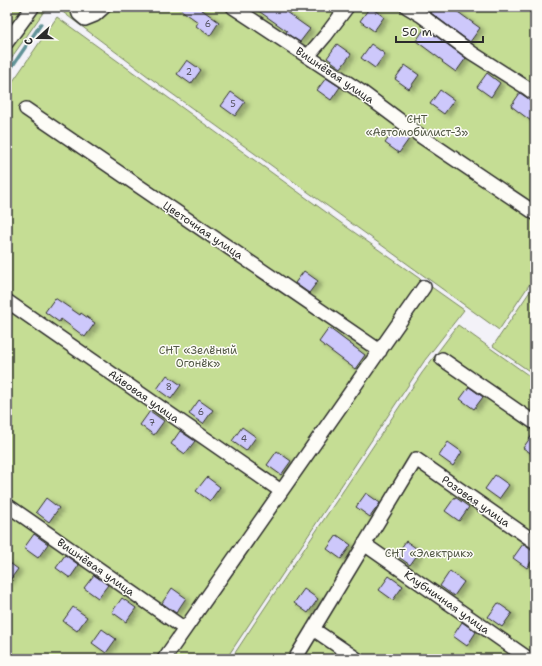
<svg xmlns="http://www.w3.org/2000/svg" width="542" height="666" font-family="'Shantell Sans',sans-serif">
<defs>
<filter id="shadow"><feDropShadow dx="4.5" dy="2.5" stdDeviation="2" flood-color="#0004"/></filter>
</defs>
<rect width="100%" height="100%" fill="#f3f2f8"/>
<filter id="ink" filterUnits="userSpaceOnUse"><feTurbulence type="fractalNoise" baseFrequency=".025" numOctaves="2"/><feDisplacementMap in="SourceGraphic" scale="8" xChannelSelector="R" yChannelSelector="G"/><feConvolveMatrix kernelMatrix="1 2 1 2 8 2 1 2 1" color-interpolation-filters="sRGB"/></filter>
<g filter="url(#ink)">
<path fill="#c5dd94" stroke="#788460" d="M7,7H47L7,64Z
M56,7H535V276L499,330L153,80Z
M57,17L341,223L464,310L425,360L226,659H7V90Z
M535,284V375L493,346Z
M458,325L535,380V659H231L254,624L422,373Z"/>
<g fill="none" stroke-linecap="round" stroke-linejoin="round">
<path stroke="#619297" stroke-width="3.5" d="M7,74L41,24"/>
</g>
<path fill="#cdc8fb" stroke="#2b2b2b" filter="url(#shadow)" d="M177,7H198L219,22L210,36L196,26L198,22Z
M253,7H279L310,29L300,42L286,33L287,31Z
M370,7L384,17L374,31L360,21Z
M435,7H451L480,28L470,42L431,13Z
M425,28L466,58L456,72L442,62L443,61L416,41Z
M337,44L351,54L341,68L327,58Z
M371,44L385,54L375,68L361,58Z
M187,60L201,70L191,84L177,74Z
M405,65L419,75L409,89L395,79Z
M487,73L500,83L491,97L477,87Z
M326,78L340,87L331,100L317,90Z
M440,90L454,100L444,114L430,104Z
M231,92L245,102L235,116L221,106Z
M520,93L535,103V124L511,106Z
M395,129L409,139L399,153L385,143Z
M304,271L318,281L309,293L295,283Z
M55,298L80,315L81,313L95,323L85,337L61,319L59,322L45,312Z
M329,328L365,355L355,369L319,342Z
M167,375L181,385L171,399L157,389Z
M469,387L483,397L474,409L460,399Z
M199,400L213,410L203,424L189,414Z
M150,411L164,421L154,435L140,425Z
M242,427L256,437L246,451L232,441Z
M180,431L195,441L185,454L171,444Z
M535,431V456L523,448Z
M448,442L462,452L453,466L439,456Z
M277,451L291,461L281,475L267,465Z
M495,475L509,485L499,499L485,489Z
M207,477L220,487L210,501L196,491Z
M366,493L380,503L370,517L356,507Z
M455,497L469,507L459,521L445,511Z
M46,498L59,508L49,522L36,512Z
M34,534L48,544L38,558L24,548Z
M337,535L351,545L341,559L327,549Z
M406,541L420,551L410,565L396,555Z
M523,544L535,553V556L527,568L513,558Z
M65,555L79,565L70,578L56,568Z
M7,561L18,569L7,584Z
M450,571L464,582L454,596L440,586Z
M94,575L108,585L98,598L84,588Z
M389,576L403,586L393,600L379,590Z
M172,588L186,598L176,613L162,603Z
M304,589L318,599L308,613L294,603Z
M122,598L136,608L126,622L112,612Z
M498,603L512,613L502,627L488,617Z
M73,607L87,617L77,631L63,621Z
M462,622L476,632L467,646L453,636Z
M102,629L116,639L106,653L92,643Z"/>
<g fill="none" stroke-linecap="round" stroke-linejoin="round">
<g stroke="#2b2b2b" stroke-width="16">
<path id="minor" d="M77,7L79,14L85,19L95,15L104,7
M233,7L363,93L422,137L535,213
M407,7L422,16L472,53L527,88L535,94
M7,42L32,8
M308,56L326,35L347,7
M26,109L380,351
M7,301L281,491
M442,359L535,423
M7,505L185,629
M364,544L529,659
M313,629L357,659
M164,659L424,287
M295,659L416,459L535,542"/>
</g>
<use href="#minor" stroke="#fdfcf7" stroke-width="13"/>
</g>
</g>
<g text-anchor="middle" stroke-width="3" stroke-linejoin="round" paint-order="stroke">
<g font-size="9" fill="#54525f">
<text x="208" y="27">6</text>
<text x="189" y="75">2</text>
<text x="233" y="107">5</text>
<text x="169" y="390">8</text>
<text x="201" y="415">6</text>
<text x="152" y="426">7</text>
<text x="244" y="442">4</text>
</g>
<g font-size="11" fill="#2b2b2b" stroke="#fdfcf7">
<text transform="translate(335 75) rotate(34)" y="4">Вишнёвая улица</text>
<text transform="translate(203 230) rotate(34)" y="4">Цветочная улица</text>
<text transform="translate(144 396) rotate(35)" y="4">Айвовая улица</text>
<text transform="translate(476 501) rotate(35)" y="4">Розовая улица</text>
<text transform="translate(96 567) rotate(35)" y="4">Вишнёвая улица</text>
<text transform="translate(447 602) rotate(35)" y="4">Клубничная улица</text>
</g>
<g font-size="11" fill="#525845" stroke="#fdfcf7">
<text x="417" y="123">СНТ<tspan x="417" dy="13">«Автомобилист-3»</tspan></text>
<text x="198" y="354">СНТ «Зелёный<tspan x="198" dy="13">Огонёк»</tspan></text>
<text x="429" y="557">СНТ «Электрик»</text>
</g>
</g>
<rect width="542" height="666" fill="none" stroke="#fdfcf7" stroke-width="24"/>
<rect x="12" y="12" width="518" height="642" fill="none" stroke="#2b2b2b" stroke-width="1.5" filter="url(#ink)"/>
<g transform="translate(38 38) rotate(249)" stroke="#fdfcf7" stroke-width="3" paint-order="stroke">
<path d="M0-3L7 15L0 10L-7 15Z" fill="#2b2b2b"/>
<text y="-6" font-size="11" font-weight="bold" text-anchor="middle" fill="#2b2b2b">С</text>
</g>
<path d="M396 36v6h87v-6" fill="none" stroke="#2b2b2b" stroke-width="2"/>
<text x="402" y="36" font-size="12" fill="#2b2b2b" stroke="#fdfcf7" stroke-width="3" paint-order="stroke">50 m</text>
</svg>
